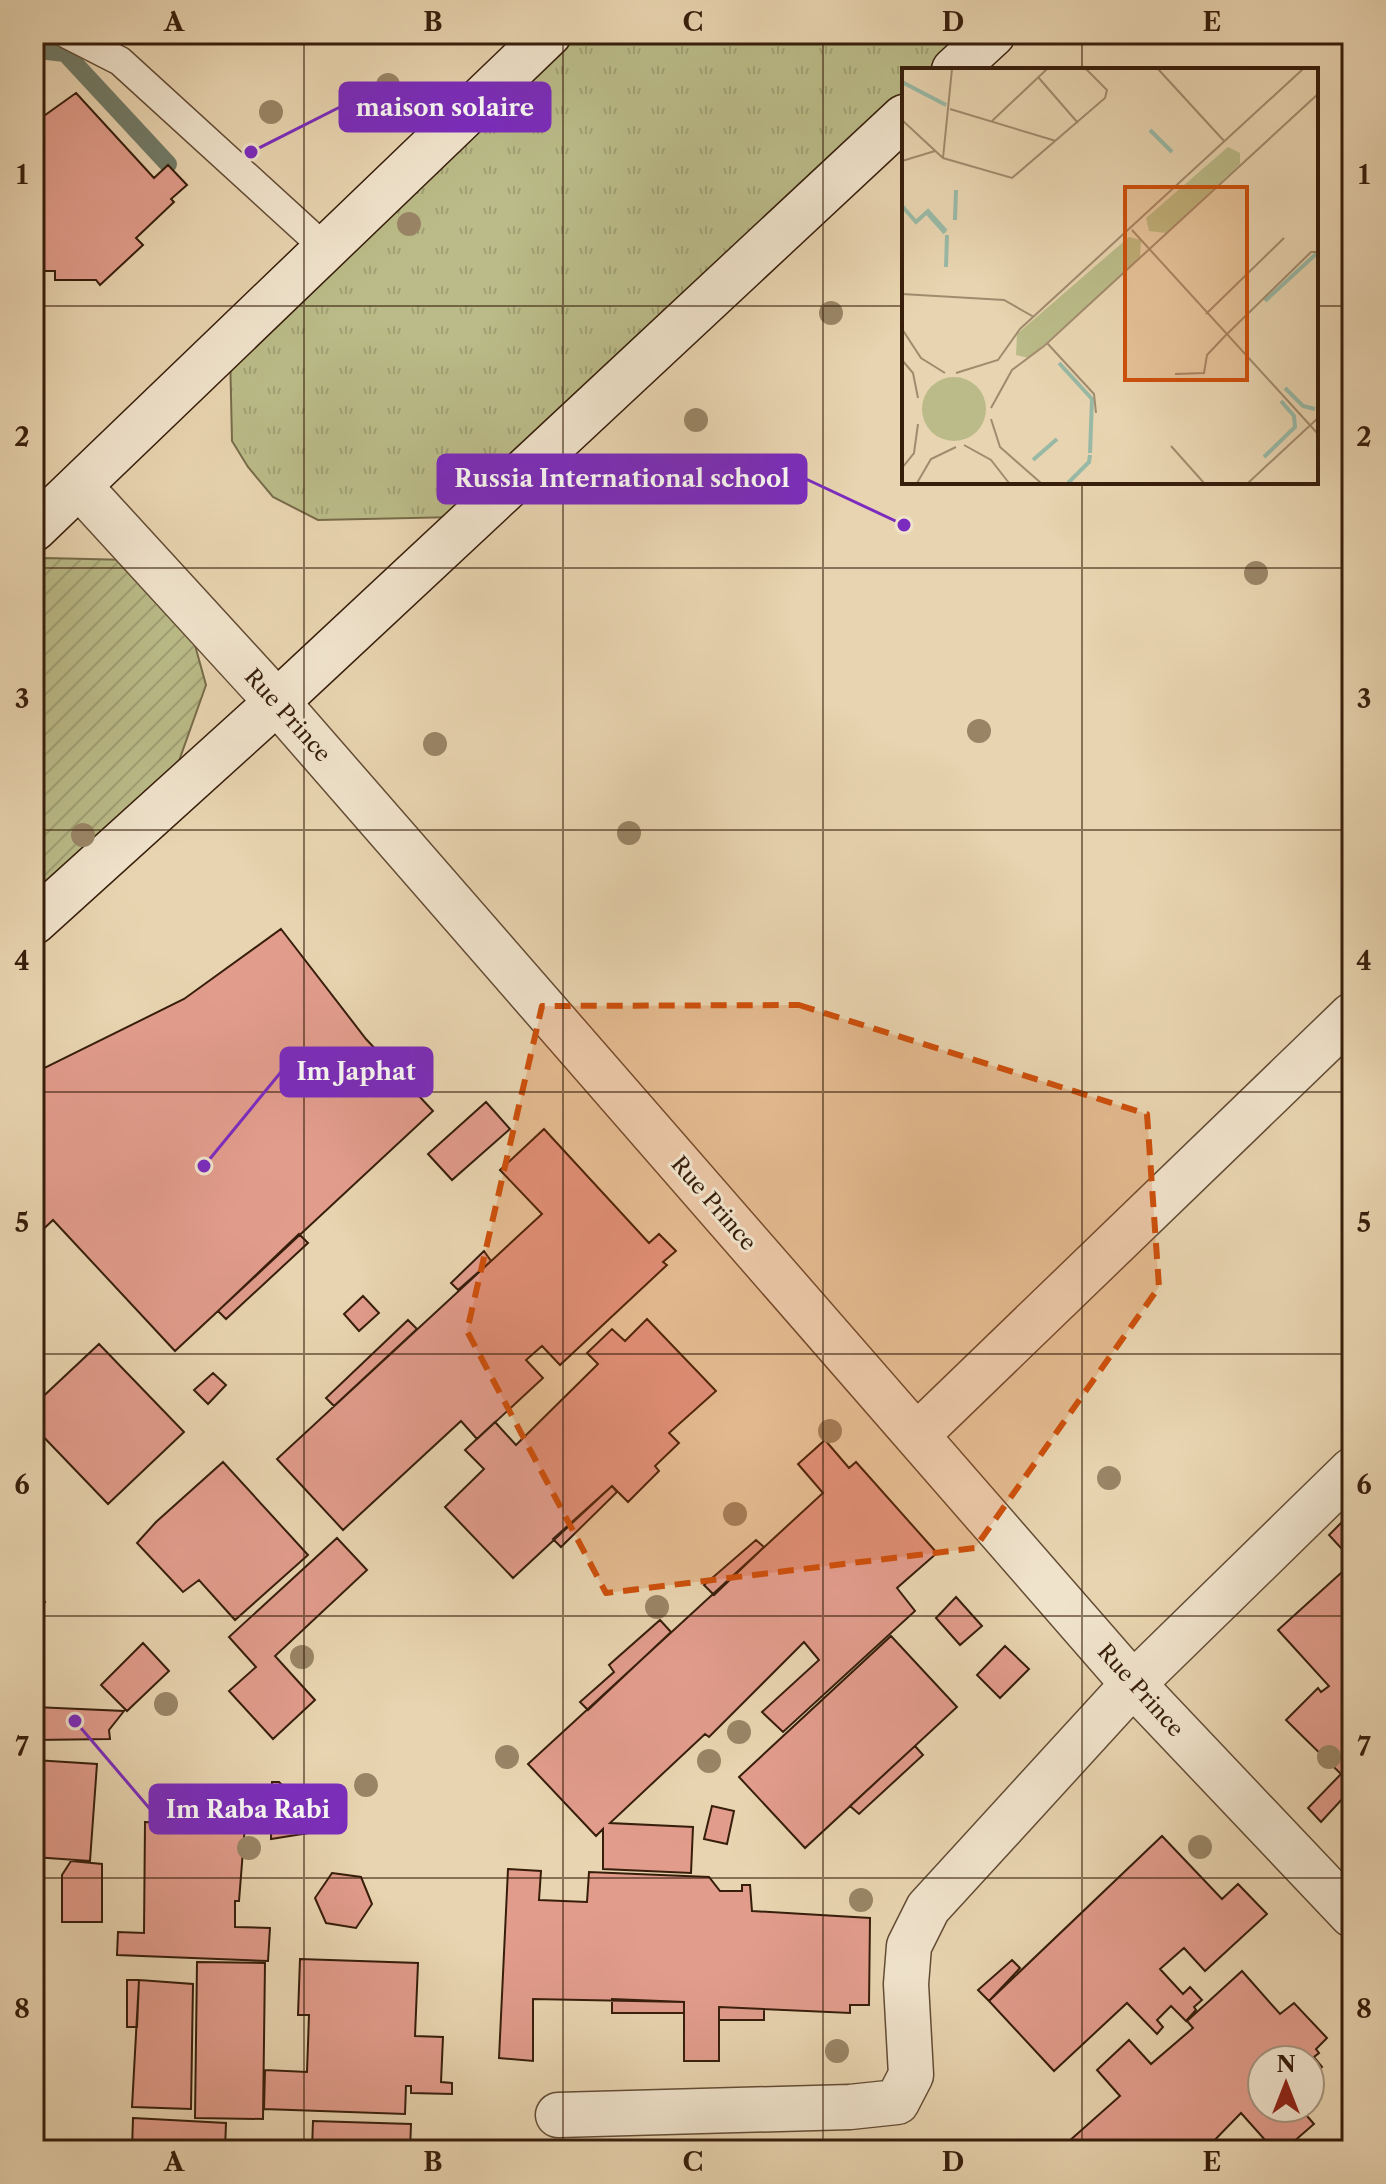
<svg xmlns="http://www.w3.org/2000/svg" width="1386" height="2184" font-family="'Libre Caslon Text',serif">
<defs>
<pattern id="grass-tufts" width="24" height="20" patternUnits="userSpaceOnUse" patternTransform="scale(2)"><rect width="24" height="20" fill="#babb88"/><path d="M3 7l-1-3M5 7V3M7 7l1-3M15 17l-1-3M17 17v-4M19 17l1-3" fill="none" stroke="#a0a074"/></pattern>
<pattern id="garden-furrows" width="10" height="10" patternUnits="userSpaceOnUse" patternTransform="scale(2)"><rect width="10" height="10" fill="#babb88"/><path d="M-1 1l2-2M0 10L10 0M9 11l2-2" fill="none" stroke="#a0a074"/></pattern>
</defs>
<rect width="100%" height="100%" fill="#e8d4b0"/>
<filter id="stains"><feTurbulence type="fractalNoise" baseFrequency=".0025" numOctaves="4"/><feColorMatrix values="0 0 0 0 .2 0 0 0 0 .09 0 0 0 0 .02 0 0 0 .5 -.17"/></filter>
<radialGradient id="worn" r=".72"><stop offset=".6" stop-color="#630" stop-opacity="0"/><stop offset="1" stop-color="#630" stop-opacity=".3"/></radialGradient>
<path fill="url(#grass-tufts)" stroke="#786c4a" stroke-width="2" d="M560,34H988L950,70H904V114L458,517L318,520L273,497L248,467L232,441L230,351Z"/>
<path fill="url(#garden-furrows)" stroke="#786c4a" stroke-width="2" d="M45,558L131,560L188,620L206,685L164,803L34,920V561Z"/>
<g fill="none" stroke-linecap="round" stroke-linejoin="round">
<path stroke="#717b68" stroke-width="18" d="M38,50L65,53L168,164"/>
</g>
<path fill="#e29c8c" stroke="#371e0b" stroke-width="2" d="M76,93L154,178L168,165L187,185L171,199L174,202L136,238L143,245L100,285L96,280H55V271H34V123Z
M281,929L366,1039L433,1111L175,1351L53,1220L34,1238V1073L184,999Z
M486,1102L510,1129L452,1180L428,1154Z
M544,1129L649,1243L659,1234L676,1251L663,1262L667,1265L560,1365L542,1346L526,1360L543,1378L477,1439L461,1421L343,1530L277,1459L542,1214L500,1170Z
M299,1234L308,1243L226,1319L218,1311Z
M484,1251L491,1261L458,1290L451,1283Z
M363,1296L379,1313L359,1331L344,1314Z
M647,1319L716,1391L669,1433L679,1443L655,1466L659,1471L628,1502L612,1486L513,1578L445,1507L484,1469L465,1450L495,1422L516,1445L598,1364L587,1353L612,1329L625,1341Z
M408,1320L417,1329L334,1406L326,1398Z
M99,1344L184,1432L108,1504L34,1427V1405Z
M213,1373L226,1385L208,1404L194,1390Z
M825,1440L849,1468L856,1462L937,1553L897,1588L915,1611L783,1732L762,1712L819,1660L804,1642L709,1737L705,1734L610,1823L693,1827L691,1873L603,1869V1829L596,1836L528,1764L823,1493L798,1464Z
M223,1462L308,1555L235,1620L199,1580L183,1592L137,1543L156,1522Z
M612,1486L617,1492L561,1547L553,1539Z
M1352,1512V1560L1329,1535Z
M337,1538L367,1570L275,1656L315,1700L273,1739L229,1691L256,1667L229,1637Z
M756,1540L764,1547L714,1595L704,1585Z
M1352,1563V1805L1344,1797L1321,1822L1308,1808L1341,1774L1286,1720L1318,1688L1321,1692L1329,1686L1278,1630Z
M34,1590L45,1602L34,1613Z
M956,1597L982,1626L960,1645L936,1618Z
M660,1620L671,1632L588,1710L580,1702L614,1672L609,1665Z
M891,1636L957,1707L805,1848L739,1777Z
M143,1643L169,1671L127,1711L101,1685Z
M1005,1646L1029,1669L1000,1698L977,1675Z
M34,1707L124,1711L109,1730L110,1739L34,1740Z
M915,1746L923,1755L859,1814L850,1806Z
M34,1760L97,1764L90,1861L34,1857Z
M272,1782H279L327,1830L271,1839Z
M712,1806L734,1811L727,1844L704,1839Z
M145,1822L245,1825L239,1901H235V1927L270,1928L268,1961L117,1955L118,1932L144,1933Z
M1162,1836L1222,1899L1238,1884L1267,1914L1205,1971L1184,1948L1160,1969L1183,1994L1190,1987L1202,2000L1194,2007L1196,2010L1186,2021L1171,2006L1157,2020L1163,2027L1157,2034L1127,2003L1054,2071L989,2001Z
M71,1861L102,1864V1922H62V1875Z
M508,1869L541,1871L539,1900L587,1902L589,1872L709,1877L720,1891H742V1885H750L752,1911L870,1918L869,2005H850V2013L719,2007V2061H684V2002L533,1999V2061L499,2058Z
M332,1873L361,1877L372,1904L356,1928L326,1923L315,1898Z
M300,1959L418,1963L415,2036L443,2037L441,2082L452,2083V2094L411,2093V2086H406L405,2114L264,2109L265,2070L307,2072L309,2015H298Z
M1012,1960L1020,1968L989,2001L978,1990Z
M197,1962L265,1963L263,2119L195,2118Z
M1242,1971L1280,2014L1294,2003L1327,2038L1316,2049L1319,2053L1314,2057L1322,2067L1310,2078V2060H1262V2108H1300L1314,2124L1284,2150H1274L1241,2113L1205,2150H1059L1120,2096L1097,2070L1129,2040L1151,2064L1193,2028L1187,2021Z
M127,1980H139L137,2027H127Z
M139,1980L193,1984L191,2109L132,2107Z
M612,1999L684,2002V2013H612Z
M719,2007L764,2009V2020H719Z
M133,2118L226,2123L225,2150H132Z
M313,2121L411,2124L410,2150H312Z
M796,2140L893,2141V2150H795Z
M122,2144H133V2150H122Z"/>
<g fill="none" stroke-linecap="round" stroke-linejoin="round">
<g stroke="#634c34" stroke-width="31">
<path id="lane" d="M67,34L120,61L326,249"/>
</g>
<g stroke="#634c34" stroke-width="47">
<path id="street" d="M80,487L277,702L1133,1684L1352,1915
M917,1435L1352,1015
M558,2115L850,2107L897,2102L911,2075L906,1984L909,1946L928,1908L1133,1684L1352,1470"/>
</g>
<g stroke="#371e0b" stroke-width="47">
<path id="secondary" d="M954,70L993,34
M34,529L549,34
M34,922L277,702L904,117"/>
</g>
<use href="#lane" stroke="#f0e3cc" stroke-width="28"/>
<use href="#street" stroke="#f0e3cc" stroke-width="44"/>
<use href="#secondary" stroke="#f0e3cc" stroke-width="44"/>
</g>
<g fill="#998566">
<circle cx="388" cy="85" r="12"/>
<circle cx="271" cy="112" r="12"/>
<circle cx="409" cy="224" r="12"/>
<circle cx="831" cy="313" r="12"/>
<circle cx="696" cy="420" r="12"/>
<circle cx="1256" cy="573" r="12"/>
<circle cx="979" cy="731" r="12"/>
<circle cx="435" cy="744" r="12"/>
<circle cx="629" cy="833" r="12"/>
<circle cx="83" cy="835" r="12"/>
<circle cx="830" cy="1431" r="12"/>
<circle cx="1109" cy="1478" r="12"/>
<circle cx="735" cy="1514" r="12"/>
<circle cx="657" cy="1607" r="12"/>
<circle cx="302" cy="1657" r="12"/>
<circle cx="166" cy="1704" r="12"/>
<circle cx="739" cy="1732" r="12"/>
<circle cx="507" cy="1757" r="12"/>
<circle cx="1329" cy="1757" r="12"/>
<circle cx="709" cy="1761" r="12"/>
<circle cx="366" cy="1785" r="12"/>
<circle cx="1200" cy="1847" r="12"/>
<circle cx="249" cy="1848" r="12"/>
<circle cx="861" cy="1900" r="12"/>
<circle cx="837" cy="2051" r="12"/>
</g>
<path fill="#cd500c" fill-opacity="0.2" stroke="#cd500c" stroke-width="6" stroke-dasharray="16 10" stroke-linejoin="round" d="M799,1005L1147,1114L1159,1287L975,1548L606,1593L467,1331L542,1006Z"/>
<path fill="none" stroke="#371e0b" stroke-width="2" stroke-opacity="0.55" d="M304,34V2150M563,34V2150M823,34V2150M1082,34V70M34,306H904M1316,306H1352M1082,482V2150M34,568H1352M34,830H1352M34,1092H1352M34,1354H1352M34,1616H1352M34,1878H1352"/>
<g text-anchor="middle" stroke-width="6" stroke-linejoin="round" paint-order="stroke">
<g font-size="22" fill="#371e0b" stroke="#f0e3cc">
<text transform="translate(288 715) rotate(48)" y="8">Rue Prince</text>
<text transform="translate(714 1203) rotate(49)" y="8">Rue Prince</text>
<text transform="translate(1141 1690) rotate(48)" y="8">Rue Prince</text>
</g>
</g>
<g transform="translate(902 68)">
<rect width="416" height="416" fill="#e8d4b0"/>
<path d="M326,79L338,85V96L264,165L247,163L244,150ZM20 341a32 32 0 1 1 64 0a32 32 0 1 1-64 0Z" fill="#babb88"/>
<path d="M227,169L239,172L238,190L127,290L114,287L115,266Z" fill="#babb88"/>
<path fill="none" stroke="#98b9a6" stroke-width="4" d="M0,14L44,37M248,62L270,84M0,138L14,154L26,143L44,163M26,146L43,165M53,152L54,122M44,199L45,167M363,233L414,186M157,295L190,331L188,385M383,320L401,338L413,341M362,389L393,359L392,348L379,333M131,392L155,371M166,415L187,394L188,387"/>
<path fill="none" stroke="#a18b6e" stroke-width="2" d="M256,1L323,74M136,9L176,55M48,41L154,73M0,52L41,90L110,110L203,30L205,22L184,1M90,53L145,1M41,90L50,1M0,93L33,83M230,162L416,366M0,226L102,232L132,249M304,246L382,170M0,261L19,290L43,305M145,275L192,326L194,345M0,292L11,305L16,330M54,305L96,292L118,261L401,1M273,306L302,305L305,287L323,268L409,184H416M89,340L110,302L142,278L416,26M89,351L98,379L139,415M62,377L89,392L107,415M269,378L302,415M0,400L12,385L16,356M15,415L29,391L54,379M346,415L416,350"/>
<path fill="#cd500c" fill-opacity="0.15" stroke="#cd500c" stroke-width="4" d="M223,119H345V312H223Z"/>
<rect width="416" height="416" fill="none" stroke="#371e0b" stroke-width="4"/>
</g>
<path fill="none" stroke="#7b2cbf" stroke-width="3" d="M251 152L340 107M904 525L806 479M204 1166L281 1072M75 1721L150 1809"/>
<g fill="#7b2cbf" stroke="#f0e3cc" stroke-width="3">
<circle cx="251" cy="152" r="8"/>
<circle cx="904" cy="525" r="8"/>
<circle cx="204" cy="1166" r="8"/>
<circle cx="75" cy="1721" r="8"/>
</g>
<g fill="#7b2cbf" stroke="#7b2cbf" stroke-width="3">
<rect x="340" y="83" width="210" height="48" rx="8"/>
<rect x="438" y="455" width="368" height="48" rx="8"/>
<rect x="281" y="1048" width="151" height="48" rx="8"/>
<rect x="150" y="1785" width="196" height="48" rx="8"/>
</g>
<g font-size="24" text-anchor="middle" font-weight="bold" fill="#fff">
<text x="445" y="116">maison solaire</text>
<text x="622" y="487">Russia International school</text>
<text x="356" y="1080">Im Japhat</text>
<text x="248" y="1818">Im Raba Rabi</text>
</g>
<rect width="1386" height="2184" fill="none" stroke="#e8d4b0" stroke-width="88"/>
<g transform="translate(1286 2084)"><circle r="38" fill="#f0e3cc" stroke="#a6947f" stroke-width="2"/>
<path d="M0-6L14 30L0 20L-14 30Z" fill="#8f2418"/>
<text y="-12" font-size="22" font-weight="bold" text-anchor="middle" fill="#371e0b">N</text>
</g>
<rect x="44" y="44" width="1298" height="2096" fill="none" stroke="#371e0b" stroke-width="3"/>
<g font-size="26" text-anchor="middle" font-weight="bold" fill="#371e0b">
<text x="174" y="31">A</text>
<text x="433" y="31">B</text>
<text x="693" y="31">C</text>
<text x="953" y="31">D</text>
<text x="1212" y="31">E</text>
<text x="22" y="184">1</text>
<text x="1364" y="184">1</text>
<text x="22" y="446">2</text>
<text x="1364" y="446">2</text>
<text x="22" y="708">3</text>
<text x="1364" y="708">3</text>
<text x="22" y="970">4</text>
<text x="1364" y="970">4</text>
<text x="22" y="1232">5</text>
<text x="1364" y="1232">5</text>
<text x="22" y="1494">6</text>
<text x="1364" y="1494">6</text>
<text x="22" y="1756">7</text>
<text x="1364" y="1756">7</text>
<text x="22" y="2018">8</text>
<text x="1364" y="2018">8</text>
<text x="174" y="2171">A</text>
<text x="433" y="2171">B</text>
<text x="693" y="2171">C</text>
<text x="953" y="2171">D</text>
<text x="1212" y="2171">E</text>
</g>
<rect width="100%" height="100%" filter="url(#stains)"/>
<rect width="100%" height="100%" fill="url(#worn)"/>
</svg>
